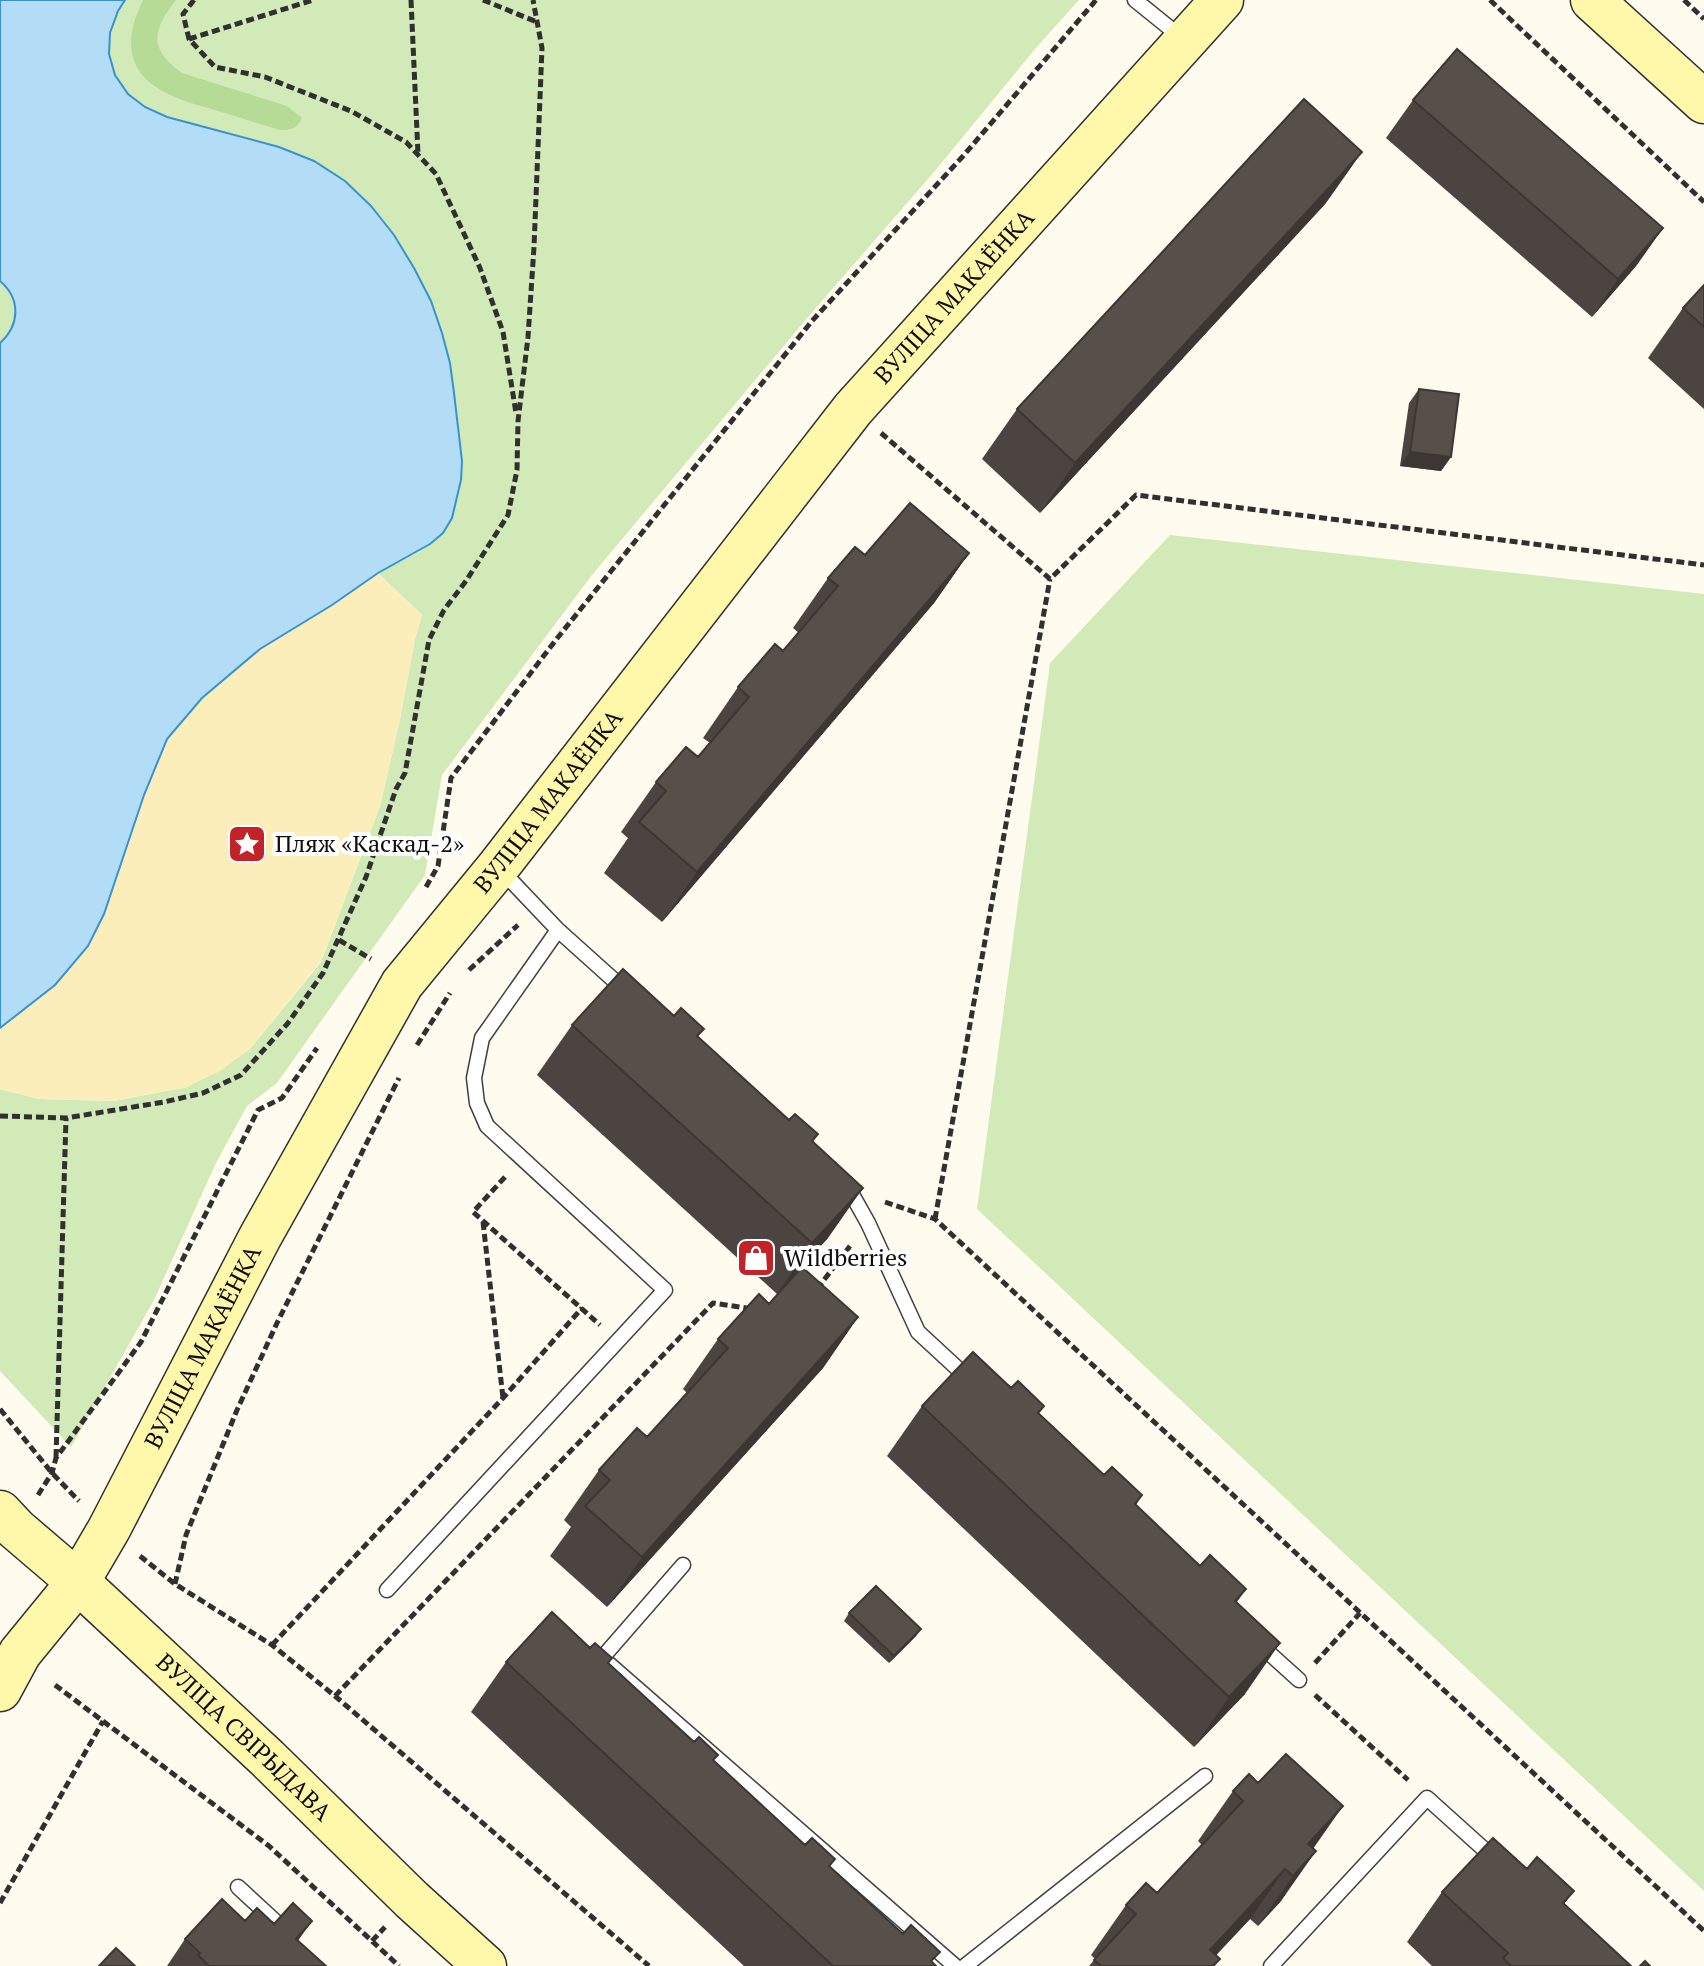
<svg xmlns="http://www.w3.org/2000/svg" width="1704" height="1966" font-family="'PT Serif',serif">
<rect width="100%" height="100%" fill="#fffcef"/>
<path fill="#d2eab8" d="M125,0H1079L1035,49L934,172L808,317L592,575L442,775L425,875L277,1083L247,1106L216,1163L154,1300L71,1447L0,1371V1089L39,1099L114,1101L187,1087L250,1049L321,962L380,806L399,724L415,639L422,615L378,573C396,563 433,548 444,531C447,527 449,520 451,515C465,483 461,459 457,426C454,404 454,381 449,359C434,298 395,217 343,180C314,159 287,153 254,143C225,134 196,125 167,117C153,111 139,105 128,94C102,67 106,30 125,0Z
M0,281C21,299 20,325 0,343Z
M1170,535L1704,594V1891L977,1209L1050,663Z"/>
<path fill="#b5db97" d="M143,0H176C152,31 148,48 182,73L287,106L302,118C297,129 291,130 280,130C256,123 232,115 208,108C165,96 119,79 134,23C136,15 140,7 143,0Z"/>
<path fill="#fbeebb" d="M378,573L422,615L415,639L399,724L380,806L321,961L250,1049L220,1071L187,1087L114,1101L39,1099L0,1089V1028L55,985L88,946L104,914L144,795L167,739L202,698L260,649L332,605Z"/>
<path fill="#b3ddf7" stroke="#3992d0" stroke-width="2" d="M0,0H125L118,11L110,33L109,54L115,75L128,94L145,107L167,117L279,147L314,161L345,181L371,206L394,235L414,268L431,301L442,333L450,363L454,393L462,461L461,480L452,518L443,533L430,544L378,573L332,605L260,649L202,698L167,739L144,795L104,914L88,946L55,985L0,1028V343C20,325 21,299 0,281Z"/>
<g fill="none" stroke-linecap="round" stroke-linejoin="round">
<g stroke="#414141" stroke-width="17">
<path id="lane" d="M1135,0L1182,38
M501,870L558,930L627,992
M845,1187L850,1191L868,1223L918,1332L971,1381
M683,1565L602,1658L955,1966
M387,1590L665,1290L487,1126L477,1103L474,1078L482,1038L558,930
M1258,1643L1299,1680
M238,1887L290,1935
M965,1966L1205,1776
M1271,1966L1427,1798L1497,1861"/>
</g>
<g stroke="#303030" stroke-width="45">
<g id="secondary">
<path d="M1592,0L1704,102"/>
<path id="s1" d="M0,1512L16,1529L78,1582L267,1758L412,1900L485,1966"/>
<path id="s2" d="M0,1690L20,1653L78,1582L109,1529L260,1237L402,984L498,867L853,409L1222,0"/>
</g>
</g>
<path stroke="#303030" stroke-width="5" stroke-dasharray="8 4" stroke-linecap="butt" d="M194,0L183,14L189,39L215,67L265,77L351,111L406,142L436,174L480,268L503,332L516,413
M411,0L418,154
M483,0L537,22
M1490,0L1704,202
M1684,0L1704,19
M189,39L313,0
M881,433L1050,579L1136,495L1704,565
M426,887L438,866L451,778L555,641L812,321L964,155L1096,0
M339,940L371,959
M469,970L518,925
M417,1045L450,993
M0,1116L66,1118L164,1102L203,1093L241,1075L288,1023L323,973L366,877L396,789L405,773L429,640L444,610L466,581L508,515L517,470L518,421L528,337L534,247L542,48L533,0
M505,1177L473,1212L600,1325
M885,1202L935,1219L1704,1931
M935,1219L1050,579
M483,1222L503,1398
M817,1289L850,1246
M0,1409L52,1473L79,1501
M56,1457L66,1118
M38,1495L52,1473L56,1458L141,1342L258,1110L282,1098L317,1048
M140,1556L175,1584L272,1645L335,1696L649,1966
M175,1584L186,1535L237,1410L277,1323L399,1078
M272,1645L503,1398L582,1308
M1315,1663L1360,1613
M55,1685L269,1846L399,1966
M1315,1695L1408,1780
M335,1696L713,1303L753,1309
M0,1903L103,1721
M372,1941L385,1927"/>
<use href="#lane" stroke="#fff" stroke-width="14"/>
<use href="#secondary" stroke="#fff7aa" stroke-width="42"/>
</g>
<path fill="#4b4440" d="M1413,100L1663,228L1636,266L1592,317L1386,138Z
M1326,203L1040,513L982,459L1017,409Z
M1704,285V409L1648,358L1683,308Z
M1419,389L1451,457L1441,471L1400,466L1409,403Z
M969,553L934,603L662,922L604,873L628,838L621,832L656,782L698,757L710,743L703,738L738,687L783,651L799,633L793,628L828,578L865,555Z
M572,1025L698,1037L813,1141L828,1238L777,1294L537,1075Z
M769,1304L858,1317L823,1368L607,1607L550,1556L571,1527L564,1520L599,1470L647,1437L687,1393L683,1389L718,1339Z
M922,1406L1039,1413L1104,1475L1142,1495L1136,1505L1200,1566L1246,1589L1237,1602L1245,1694L1194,1747L887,1456Z
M849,1613L921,1629L916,1636L889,1663L844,1621Z
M506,1662L608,1663L936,1966H744L471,1712Z
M1233,1791L1313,1849L1281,1901L1258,1926L1250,1919L1216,1955L1215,1966H1089L1095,1959L1091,1955L1126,1905L1157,1893L1202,1845L1198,1841Z
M1527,1869L1574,1891L1564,1904L1631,1966H1432L1407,1942L1442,1892Z
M245,1921L274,1924L298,1941L326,1966H167L185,1939Z"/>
<path fill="#3d3734" d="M1362,152L1326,203L1040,513L1075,463Z
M1663,228L1636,266L1592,317L1618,279Z
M1410,452L1451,457L1441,471L1400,466Z
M969,553L934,603L662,922L697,872Z
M863,1188L828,1238L777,1294L812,1243Z
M858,1317L823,1368L607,1607L642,1557Z
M921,1629L916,1636L889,1663L894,1656Z
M1280,1643L1245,1694L1194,1747L1229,1697Z
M1343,1806L1308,1856V1844Z
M1316,1851L1281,1901L1258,1926L1293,1876Z
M1285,1869L1250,1919L1206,1966L1210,1950Z
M312,1921L280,1966L296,1939Z"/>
<path fill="#574f4a" stroke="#3d3734" stroke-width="2" d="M1457,49L1663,228L1618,279L1413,100Z
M1304,99L1362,152L1075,463L1017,409Z
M1704,285V327L1683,308Z
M1419,389L1459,394L1451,457L1410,452Z
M910,503L969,553L697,872L639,822L666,791L656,782L686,747L698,757L749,697L738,687L775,644L783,651L838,586L828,578L855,547L865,555Z
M623,969L674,1016L681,1008L704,1029L697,1036L789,1120L795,1114L818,1134L812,1141L863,1188L812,1243L572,1025Z
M802,1267L858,1317L642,1557L585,1506L610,1480L599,1470L637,1428L647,1437L728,1348L718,1339L759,1294L769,1304Z
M973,1352L1011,1388L1018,1381L1044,1406L1038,1413L1104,1475L1112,1467L1142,1495L1135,1504L1200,1566L1210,1555L1246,1589L1235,1601L1280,1643L1229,1697L922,1406Z
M876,1586L921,1629L894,1656L849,1613Z
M552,1612L590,1648L595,1643L612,1658L608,1663L694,1742L699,1737L718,1755L713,1760L805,1845L812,1838L835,1859L829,1866L903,1934L911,1925L940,1952L931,1961L936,1966H833L506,1662Z
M1286,1754L1343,1806L1308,1844L1316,1851L1293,1876L1285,1869L1210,1950L1220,1959L1213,1966H1101L1094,1960L1136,1914L1126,1905L1146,1883L1157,1893L1243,1801L1233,1791L1249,1774L1258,1783Z
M1493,1838L1527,1869L1537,1857L1574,1891L1563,1903L1631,1966H1511L1503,1958L1508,1953L1442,1892Z
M222,1899L245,1921L257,1908L274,1924L293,1903L312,1921L296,1939L326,1966H209L198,1955L200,1953L185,1939Z
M116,1948L135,1966H99Z
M1645,1961L1650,1966H1640Z"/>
<defs>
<g id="sight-square" transform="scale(2)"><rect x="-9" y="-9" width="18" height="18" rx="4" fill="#c12329" stroke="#fff"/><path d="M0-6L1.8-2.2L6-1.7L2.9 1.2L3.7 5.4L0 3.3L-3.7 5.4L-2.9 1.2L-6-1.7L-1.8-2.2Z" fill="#fff"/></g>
<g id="shop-square" transform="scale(2)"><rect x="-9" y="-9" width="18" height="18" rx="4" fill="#c12329" stroke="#fff"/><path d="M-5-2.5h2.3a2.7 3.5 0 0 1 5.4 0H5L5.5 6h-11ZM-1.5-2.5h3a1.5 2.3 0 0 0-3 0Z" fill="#fff"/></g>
</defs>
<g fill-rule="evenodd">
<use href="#sight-square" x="247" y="844"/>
<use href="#shop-square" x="756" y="1258"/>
</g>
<g text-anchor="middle" stroke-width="8" stroke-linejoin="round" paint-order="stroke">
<g font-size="24" fill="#0e0e0e" stroke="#fff">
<text dy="8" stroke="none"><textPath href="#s2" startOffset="1696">ВУЛІЦА МАКАЁНКА</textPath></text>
<text dy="8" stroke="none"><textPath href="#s2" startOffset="1048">ВУЛІЦА МАКАЁНКА</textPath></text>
<text dy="8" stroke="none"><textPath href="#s2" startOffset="400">ВУЛІЦА МАКАЁНКА</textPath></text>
<text dy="8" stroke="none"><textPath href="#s1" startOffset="332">ВУЛІЦА СВІРЫДАВА</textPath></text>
</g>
<g font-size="24" fill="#0e0e0e" stroke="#fff" text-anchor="start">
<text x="275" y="852">Пляж «Каскад-2»</text>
<text x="784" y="1266">Wildberries</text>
</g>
</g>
</svg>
